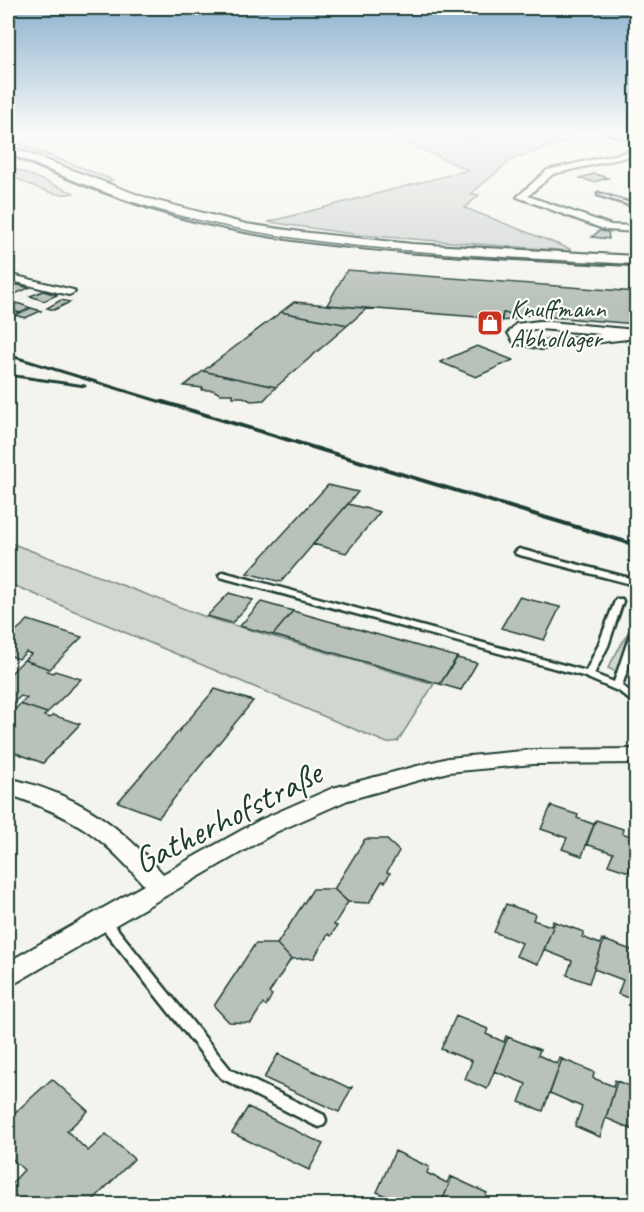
<svg xmlns="http://www.w3.org/2000/svg" width="644" height="1212" font-family="Caveat,sans-serif">
<rect width="100%" height="100%" fill="#f4f4ef"/>
<filter id="ink" filterUnits="userSpaceOnUse"><feTurbulence type="fractalNoise" baseFrequency=".0167" numOctaves="2"/><feDisplacementMap in="SourceGraphic" scale="12" xChannelSelector="R" yChannelSelector="G"/><feConvolveMatrix kernelMatrix="1 2 1 2 8 2 1 2 1" color-interpolation-filters="sRGB"/></filter>
<g filter="url(#ink)">
<path fill="#d1d6d1" stroke="#788a82" stroke-width="1.5" d="M382,132L482,137L480,132H546L571,139L511,160L471,194L479,195L465,208L570,249V251L360,235L268,222L468,170Z
M8,139L113,180L101,184L8,147Z
M8,166L74,193C53,199 28,183 8,175Z
M8,542L206,617L434,684L398,741L387,743L8,583Z
M636,618V682L608,668Z"/>
<path fill="#b9c1bb" stroke="#1f3d34" stroke-width="1.5" d="M594,174H595L608,178L593,182L580,178Z
M599,231L608,232L609,239L592,237Z
M347,270L636,292V324L503,313L502,319L327,305Z
M15,284L29,288L15,294L8,291V287Z
M43,291L57,295L44,301L30,296Z
M61,300L70,302L54,310L47,308Z
M294,302L328,305L367,308L348,325L281,312Z
M14,303L20,304L31,308L20,313L8,309V306Z
M31,308L41,311L25,318L15,315Z
M281,312L348,325L276,387L203,371Z
M503,313L519,315L518,319L501,321Z
M485,318L502,319L500,325L483,324Z
M477,346L513,360L476,377L440,362Z
M203,371L276,387L264,400L251,401L243,397H233V394H220L213,390H202L203,388L184,386Z
M328,485L358,492L281,582L247,573Z
M348,504L380,512L346,553L313,544Z
M229,593L253,600L232,623L207,616Z
M519,597L560,607L544,640L501,628Z
M261,602L293,611L273,635L240,626Z
M293,611L457,657L440,684L273,635Z
M28,620L82,637L50,669L24,660L31,654L26,652L19,659L8,655V638Z
M457,658L477,663L461,690L440,684Z
M24,660L50,669L47,671L53,673L55,671L81,679L47,713L20,704L27,698L21,696L14,702L8,700V676Z
M215,689L253,701L159,817L118,802Z
M20,704L47,713L44,716L50,718L53,715L80,724L43,763L8,750V717Z
M551,806L578,815L577,818L593,824L596,820L582,856L562,849L567,838L541,829Z
M596,820L623,829L622,833L636,838V849L629,872L608,865L613,853L586,844Z
M365,839H386L399,851L387,872L390,873L385,882L382,881L369,903L348,902L334,889Z
M313,889H334L348,902L334,925L337,926L331,936L328,934L314,958L291,959L277,944Z
M506,904L535,914L533,920L551,926L553,921L555,922L538,964L516,956L522,943L494,932Z
M555,922L584,932L582,937L600,944L602,939L604,940L589,983L567,975L572,961L544,950Z
M604,940L634,951L632,956L636,957V1001L618,994L623,980L594,969Z
M255,944H277L291,959L269,993L272,995L266,1006L263,1004L251,1023L229,1022L214,1006Z
M456,1016L488,1029L486,1034L504,1042L506,1036L508,1037L487,1089L465,1079L472,1061L441,1049Z
M508,1037L540,1050L538,1055L557,1064L560,1058L562,1059L543,1111L519,1102L526,1084L494,1071Z
M278,1054L349,1088L352,1087L339,1112L264,1078Z
M562,1059L594,1072L593,1078L613,1086L615,1080L617,1081L600,1137L575,1126L582,1107L550,1093Z
M52,1079L88,1111L67,1131L88,1151L106,1134L134,1159L89,1204H8V1187L24,1170L8,1155V1119Z
M617,1081L636,1089V1131L606,1118Z
M248,1107L323,1144L309,1170L232,1133Z
M395,1151L429,1167L427,1173L447,1183L450,1176L452,1177L441,1204H404L377,1192Z
M452,1177L487,1193L484,1200L494,1204H441Z"/>
<g fill="none" stroke-linecap="round" stroke-linejoin="round">
<g stroke="#1f3d34" stroke-width="5">
<path id="service" d="M598,193L636,205V207L598,195Z
M519,549L633,579L636,581V588L627,583L516,554L515,552Z
M223,572L586,671L598,646L615,601L616,599H622L623,601L608,646L594,674L614,682L631,631L633,629L636,628V643L622,686L636,695V703L632,702L620,692L583,676L220,577L219,575Z
M103,915L107,916L231,1070L324,1115L326,1120L324,1125L319,1127L314,1125L221,1078L99,924L97,920L99,916Z"/>
</g>
<g stroke="#1f3d34" stroke-width="4">
<path id="minor" d="M604,132H617L636,138V142Z
M636,150V155L553,174L528,196L611,225L636,226V232L606,230L517,197L547,170Z
M8,274L73,290L75,292L69,295L8,280Z
M539,321L636,330V338L541,349L514,343L508,333L516,324ZM539,329L601,334L541,341L523,337L520,333L524,330Z
M636,749V763L533,764L448,772L348,800L276,832L17,982L8,985V962L144,885C99,832 73,817 8,794V778C76,794 117,822 163,874L260,820L333,788L448,758L533,750Z"/>
</g>
<g stroke="#1f3d34" stroke-width="4">
<path id="secondary" d="M8,146L149,199L246,224L301,232L412,244L636,256V265C590,264 543,260 496,258C392,252 287,245 186,219C125,203 66,178 8,154Z"/>
</g>
<use href="#service" fill="#fdfcf7" fill-rule="evenodd"/>
<use href="#minor" fill="#fdfcf7" fill-rule="evenodd"/>
<use href="#secondary" fill="#fdfcf7" fill-rule="evenodd"/>
<path stroke="#1f3d34" stroke-width="1.5" d="M8,154C57,174 106,196 157,210C312,254 477,255 636,265"/>
<path stroke="#1f3d34" stroke-width="3" d="M8,355L168,404
M8,375L85,386"/>
<path stroke="#1f3d34" stroke-width="4" d="M163,402L636,545"/>
</g>
</g>
<linearGradient id="sky" x2="0" y2="1"><stop stop-color="#8cb2ce"/><stop offset="0.44" stop-color="#fafaf8"/><stop offset="1" stop-color="#fafaf8" stop-opacity="0"/></linearGradient>
<rect width="644" height="302" fill="url(#sky)"/>
<defs>
<g id="shop-square" transform="scale(1.35)"><rect x="-9" y="-9" width="18" height="18" rx="4" fill="#c8321e" stroke="#fdfcf7"/><path d="M-5-2.5h2.3a2.7 3.5 0 0 1 5.4 0H5L5.5 6h-11ZM-1.5-2.5h3a1.5 2.3 0 0 0-3 0Z" fill="#fff"/></g>
</defs>
<g fill-rule="evenodd">
<use href="#shop-square" x="490" y="323"/>
</g>
<g text-anchor="middle" stroke-width="4.5" stroke-linejoin="round" paint-order="stroke">
<g font-size="26" fill="#1f3d34" stroke="#fdfcf7" text-anchor="start">
<text x="510" y="317">Knuffmann<tspan x="510" dy="30">Abhollager</tspan></text>
</g>
<g font-size="36" fill="#1f3d34" stroke="#fdfcf7">
<text transform="translate(227 816) rotate(-27)" y="13">Gatherhofstraße</text>
</g>
</g>
<rect width="644" height="1212" fill="none" stroke="#fdfcf7" stroke-width="30"/>
<rect x="15" y="15" width="614" height="1182" fill="none" stroke="#1f3d34" stroke-width="2" filter="url(#ink)"/>
</svg>
